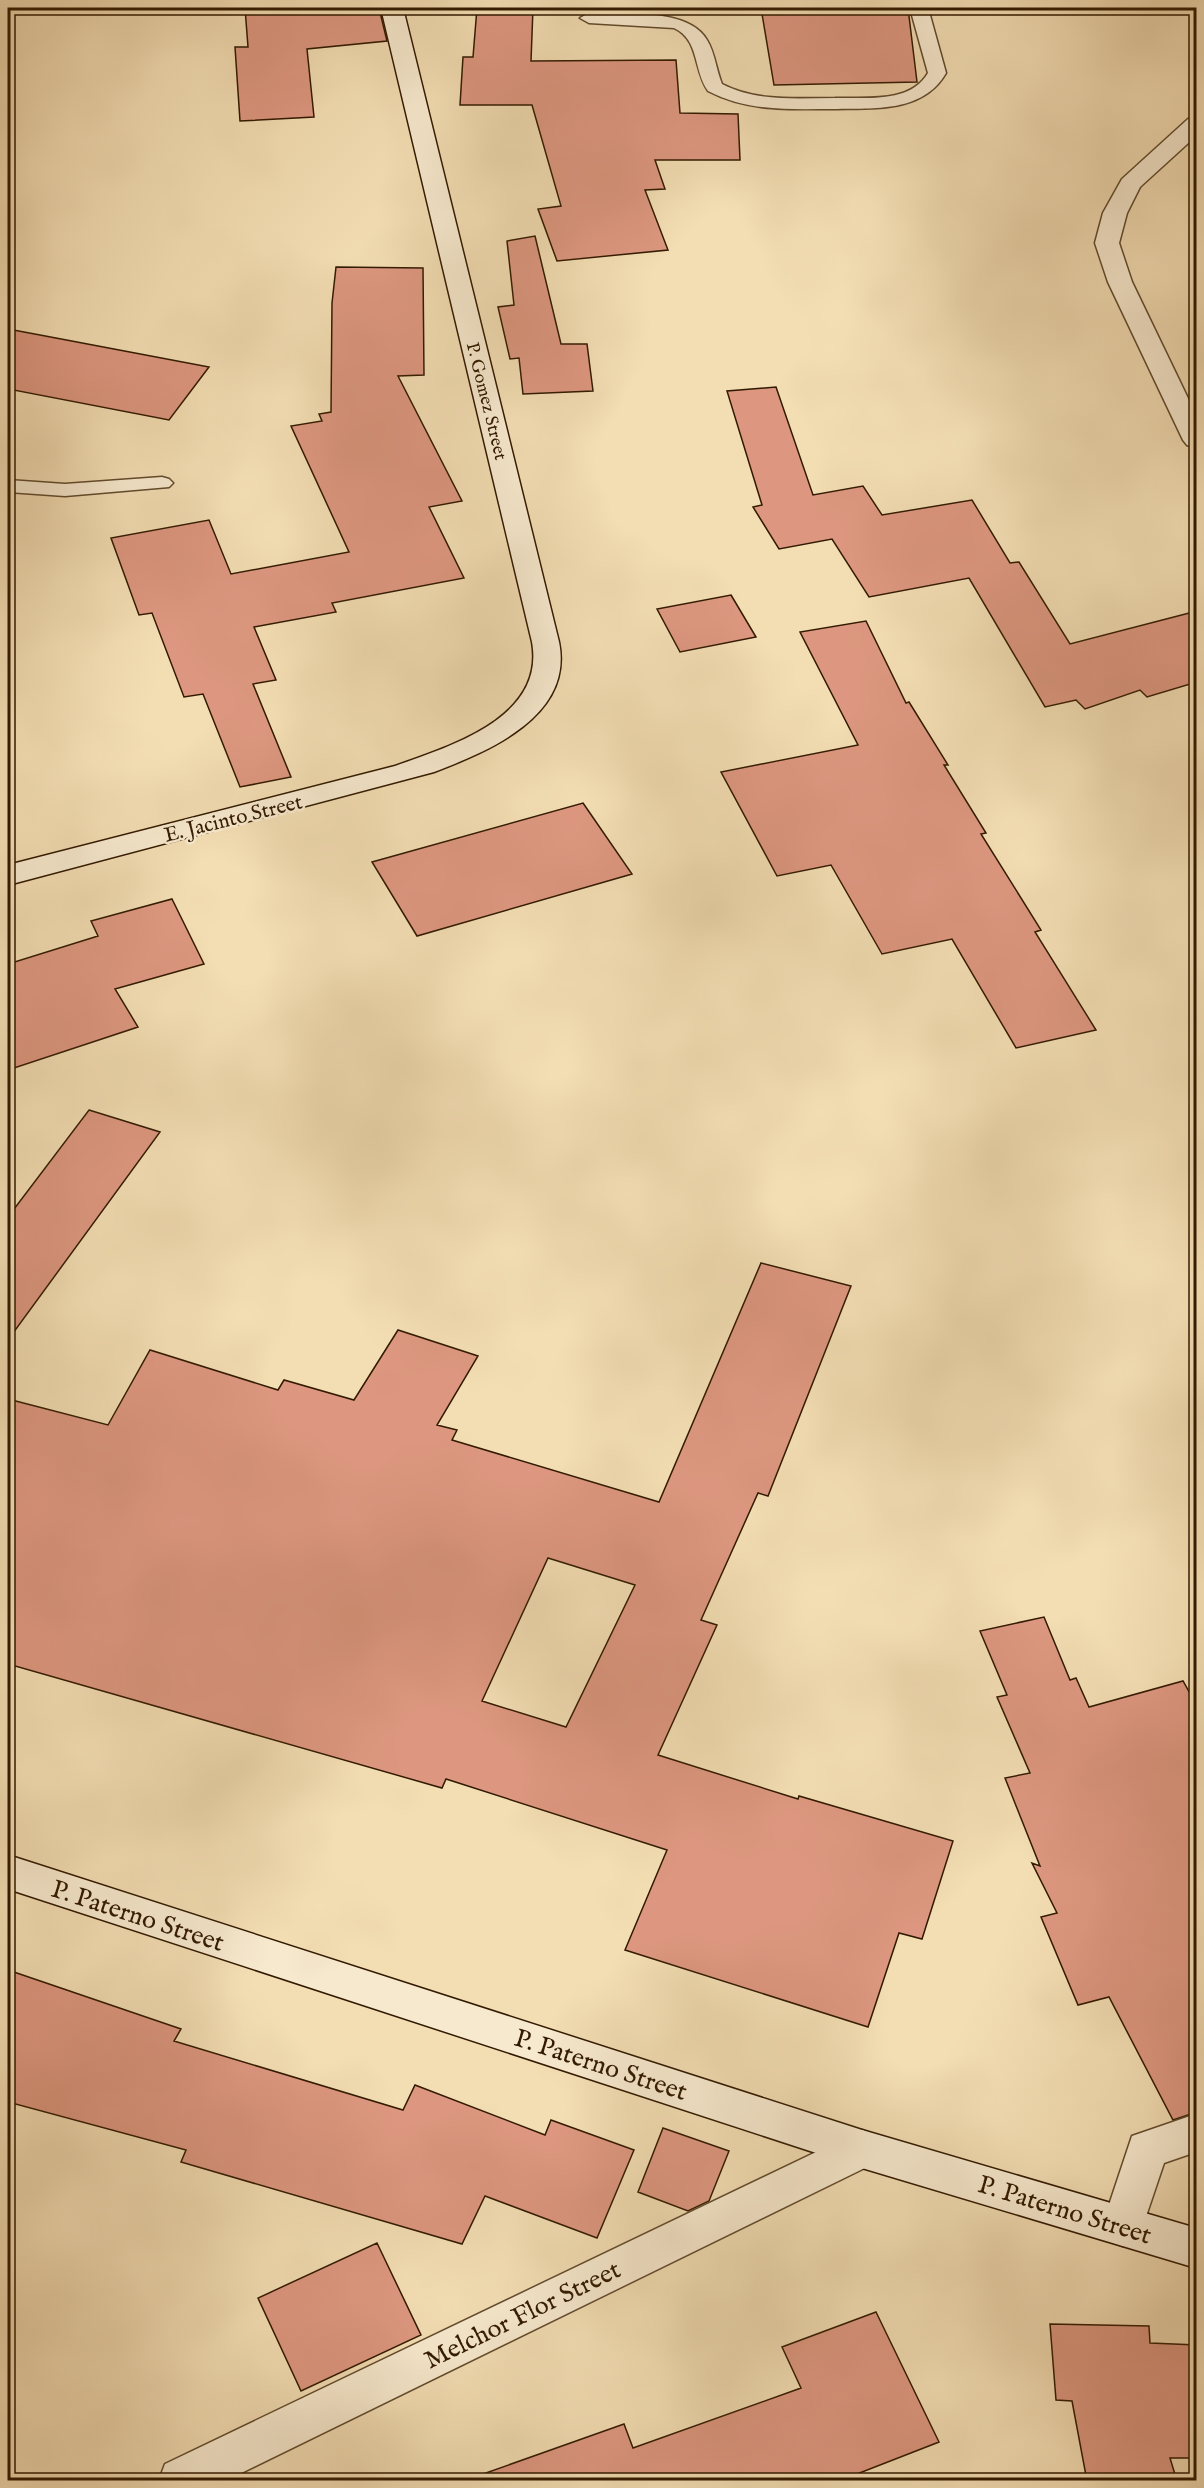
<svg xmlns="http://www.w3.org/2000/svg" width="1204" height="2488" font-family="'IM FELL English',serif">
<rect width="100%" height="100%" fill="#f3ddb3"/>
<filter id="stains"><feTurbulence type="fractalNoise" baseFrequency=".00333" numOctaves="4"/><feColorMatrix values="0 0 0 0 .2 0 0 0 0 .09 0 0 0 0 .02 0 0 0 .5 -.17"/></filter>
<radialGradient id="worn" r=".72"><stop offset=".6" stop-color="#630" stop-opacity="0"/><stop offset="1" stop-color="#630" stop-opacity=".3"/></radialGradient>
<path fill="#dd9780" stroke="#321a00" stroke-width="1.5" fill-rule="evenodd" d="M245,8H379L387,41L307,49L314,117L240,121L235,47H248Z
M477,8H533L531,61L676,60L680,113L738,114L740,160H655L665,189L645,190L668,250L557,261L538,209L561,206L532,105H460L463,57H473Z
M761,8H908L917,82L774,85Z
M535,236L561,344H587L593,391L523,394L519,358L510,359L498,307L514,305L507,241Z
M336,267L423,268L424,375L398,376L462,501L429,507L464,578L332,603L336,612L254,627L276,680L253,684L291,777L240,787L203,694L184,697L152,613L139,615L111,538L209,520L231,574L349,552L291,426L322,421L319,414L331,412L332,303Z
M8,329L40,335L209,367L169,420L8,389Z
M776,387L813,495L863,486L882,515L972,500L1010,563L1019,562L1070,644L1197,611V682L1147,697L1140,690L1085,709L1076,700L1045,707L969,578L869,597L832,539L779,549L753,507L762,505L727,391Z
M731,595L756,637L680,652L657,609Z
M866,621L906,703L909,702L948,765H944L986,833L981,834L1041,930L1035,932L1096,1030L1016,1048L952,939L882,954L831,865L777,876L721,772L858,745L800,632Z
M583,803L632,874L417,936L372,862Z
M172,899L204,964L115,989L138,1027L8,1070V964L98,936L91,921Z
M89,1110L160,1132L8,1340V1217Z
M761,1263L851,1286L768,1496L758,1493L701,1620L717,1625L658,1755L798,1799L799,1796L953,1841L922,1939L899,1933L868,2027L625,1950L667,1850L446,1779L442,1788L8,1664V1399L108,1425L150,1350L278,1390L284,1380L354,1400L398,1330L478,1356L437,1425L457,1430L452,1440L659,1502ZM548,1558L635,1585L566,1727L482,1701Z
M1044,1617L1070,1680L1076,1678L1089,1707L1183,1681L1197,1706V2112L1173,2120L1109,1997L1078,2005L1041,1917L1057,1913L1032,1863L1040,1866L1005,1778L1030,1773L997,1697L1007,1695L980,1631Z
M8,1970L181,2029L174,2041L403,2110L415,2085L545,2135L551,2120L634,2150L597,2238L485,2196L462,2244L181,2162L186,2150L8,2102Z
M663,2128L729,2151L709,2201L688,2211L638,2192Z
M377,2243L421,2335L301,2391L258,2298Z
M876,2312L939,2442L839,2481H484L483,2474L624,2424L633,2448L801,2388L782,2347Z
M1050,2324L1149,2326L1150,2343L1197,2345V2458H1170L1177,2481H1087L1072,2401L1056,2400Z"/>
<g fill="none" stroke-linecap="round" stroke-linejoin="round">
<g stroke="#624b2d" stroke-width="3">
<path id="service" d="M910,8H928L946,73C923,113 874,108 834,109C790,109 748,112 708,91C693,70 700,40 674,28L589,23L580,18L589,13C623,15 688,7 707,40C715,53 716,69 722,84C757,102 796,98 835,98C865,97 910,104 928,73Z
M162,477L169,479L173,483L169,487L65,496L8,492V480L65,484Z"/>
</g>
<g stroke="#624b2d" stroke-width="3">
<path id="minor" d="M1196,117V136L1140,187L1127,213L1119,243L1132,282L1196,415V448L1187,445L1183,440L1108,282L1095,243L1103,213L1122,179L1188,119Z
M1196,2114V2152L1164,2163L1138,2240L1123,2246L1108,2240L1102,2226L1132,2136Z
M862,2130L877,2136L883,2149L877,2162L227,2480H159L165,2464Z"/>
</g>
<g stroke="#321a00" stroke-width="3">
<path id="secondary" d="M381,8H403L559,642C574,716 489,751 434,772L8,885V865L395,766C450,746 546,718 532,642Z
M8,1855L862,2130L1196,2228V2268L862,2168L8,1889Z"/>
</g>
<use href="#service" fill="#f7e9ce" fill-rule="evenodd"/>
<use href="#minor" fill="#f7e9ce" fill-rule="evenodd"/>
<use href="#secondary" fill="#f7e9ce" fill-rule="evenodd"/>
</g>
<g text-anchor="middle" stroke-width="5" stroke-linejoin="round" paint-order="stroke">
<g font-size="18" fill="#321a00" stroke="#f7e9ce">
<text transform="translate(487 401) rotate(76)" y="6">P. Gomez Street</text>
</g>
<g font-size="21" fill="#321a00" stroke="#f7e9ce">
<text transform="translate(233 818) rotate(-14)" y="7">E. Jacinto Street</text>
</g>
<g font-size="26" fill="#321a00" stroke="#f7e9ce">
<text transform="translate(138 1915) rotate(18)" y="9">P. Paterno Street</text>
<text transform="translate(601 2064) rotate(18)" y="9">P. Paterno Street</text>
<text transform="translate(1065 2209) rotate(17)" y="9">P. Paterno Street</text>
<text transform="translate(522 2314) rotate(-26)" y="9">Melchor Flor Street</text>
</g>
</g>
<rect width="1204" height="2488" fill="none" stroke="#f3ddb3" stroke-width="30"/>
<rect x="9" y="9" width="1186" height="2470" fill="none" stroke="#321a00" stroke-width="3"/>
<rect x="15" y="15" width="1174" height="2458" fill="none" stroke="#321a00" stroke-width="1.5"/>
<rect width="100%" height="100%" filter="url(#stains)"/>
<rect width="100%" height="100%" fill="url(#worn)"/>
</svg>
